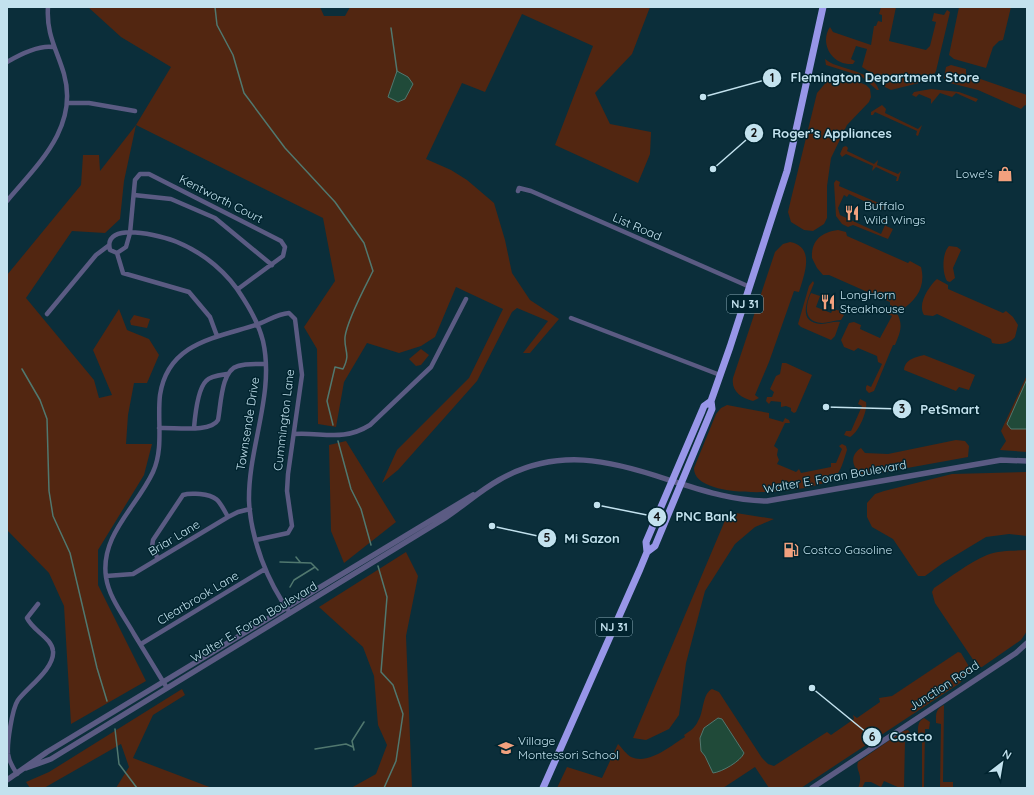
<svg xmlns="http://www.w3.org/2000/svg" width="1034" height="795" font-family="Quicksand,sans-serif">
<rect width="100%" height="100%" fill="#0b2e3a"/>
<path fill="#522611" d="M88,7H320L324,16H345L350,7H650L632,54L595,93L610,124L651,132L650,154L638,183L555,145L593,46L522,14L485,92L462,83L426,159L451,170L467,180L494,203L505,240L512,273L530,300L559,319L530,353H523L548,321L517,308L512,312L477,381L398,470L382,483L397,450L469,378L503,309L456,287L435,337L421,346L399,353L367,343L344,382L336,427L318,424L317,349L304,327L335,281L323,218L136,125L124,181L120,219L105,233L72,231L26,298L94,380L99,398L112,395L93,350L119,309L127,330L149,339L159,355L147,383H134L128,415L126,444H152L144,475L98,550V585L146,681L71,724L64,606L49,573L7,530V275L81,185L83,155H99L100,171L136,125L171,67L121,37Z
M881,7H896L889,41L926,50L930,46L936,22L932,21L934,13L944,15L947,10L950,12L936,71L931,80L891,90L885,87L876,76L862,67L867,49L856,46L851,59L855,61L853,64C832,66 819,43 830,27L833,32L871,45L874,26H876L878,21L882,22V15L879,14Z
M959,7H1011L1003,40L999,41L993,47L986,68L954,59L949,55Z
M825,59C828,61 832,64 836,65C851,71 873,73 879,90H877L861,76L826,65Z
M951,65L966,69V74L1027,95V106L1025,105L1021,109L978,90L950,83L944,78L946,67Z
M846,77L866,85L870,89L871,97L869,102L847,125L831,158L827,186V218L824,224L813,231L804,230L791,222L788,212L791,199L817,93L828,80Z
M931,89L959,92L978,99L976,102L956,93L952,97L940,93L931,104V99L919,94L916,97L912,95L914,92Z
M882,105L886,109L885,113L918,129L922,125L918,136L916,135L917,131L875,112L873,115H871V112Z
M846,146L848,148L847,151L874,164L878,160L877,165L898,174L901,171L898,181H896L897,177L876,167L872,171L873,166L846,154L842,157L840,154L843,147Z
M836,180L840,182L839,186L881,204L883,201L887,202L883,210L849,194L847,197L844,195L838,208L840,215L881,234L886,223L881,221V219L888,221L886,226L893,229L888,239L853,225L848,227L842,224L836,216L834,183Z
M838,230L846,232L847,236L908,263L910,261L921,267C926,286 917,300 901,310L890,305V302L829,275H823L817,268L812,258C811,241 821,232 838,230Z
M790,242C816,247 804,275 799,292L794,291L769,362L755,395L759,398L753,401C741,398 731,391 733,378L775,252L783,244Z
M949,246L957,247L961,250L953,268L955,278L950,282L947,281C942,273 942,253 949,246Z
M937,279L948,285V289L1003,313L1006,311L1013,317L1018,325L1015,337C1009,344 1001,345 992,343L991,339L937,314L933,316L924,315C917,304 929,286 937,279Z
M813,281L814,283C809,297 795,322 821,324C828,324 834,321 840,322L835,336L831,340L801,327L798,324L809,286Z
M811,293L820,296L816,307L831,313L833,309L841,311L844,315L841,320C835,320 828,323 822,323C803,322 805,306 811,293Z
M884,310H888L898,315C903,326 900,333 895,345H893L874,391L869,393L866,390V387L867,385L871,387L882,364L878,362L877,356L858,348L854,351L844,347L841,340L849,323L854,322L861,325L860,329L880,338L892,316L884,312Z
M134,315L150,319L147,328L131,325L130,321Z
M421,349L429,355L421,365L416,366L409,359Z
M924,355L975,375L969,390L959,387L956,391L904,370C905,359 916,357 924,355Z
M782,363H786L812,375L796,412L794,413L791,411V408L786,406L781,407V402L771,401L769,404L766,401L767,397H772L774,392L770,389L776,376L780,374Z
M1027,375V452L1000,450L1006,441L1001,431Z
M860,399L866,402C868,411 858,433 850,437L844,435L846,431H851L862,406L858,404Z
M727,405L769,413V418L783,422L785,418L789,420L790,423H785L774,446L778,449L777,455L779,460L777,464L796,472L799,469L801,473L831,467V463H836L842,449L839,446L842,444L846,446L847,450C844,459 841,472 834,478C814,494 693,503 694,468L716,414L721,408Z
M956,440L965,441L969,446L968,457L863,476C853,469 848,456 861,448L865,453L888,454Z
M346,441L396,522L344,563L331,531L329,445Z
M1027,472V536L1009,534L986,537L943,563L925,576H918L893,539L872,527L867,517V503L875,494L884,491L952,474Z
M736,513L774,519L755,527L735,544L705,591L686,663L679,715L669,729L646,740L633,738L726,518Z
M1027,550V631L1021,640L982,667H978L935,603L932,592L934,588C951,577 968,563 987,555C999,550 1014,551 1027,550Z
M406,552L418,576L406,636L412,788H351L376,774L387,745L378,725L374,676L363,647L319,607Z
M958,652L961,653L971,670L960,683L801,788H769L755,767L723,788H557L567,767L602,778L618,744C622,748 626,754 631,757C649,765 670,746 685,737L684,735C690,731 695,728 698,721C704,712 702,694 712,689L719,692L762,758L768,764L774,766L827,732L831,735L854,719L853,715L857,718L880,702L879,698L892,696Z
M182,689L185,695L153,715L133,758L212,788H116L129,767L121,744L44,788H30L26,782L49,772Z
M944,705L943,782H953V788H940L941,724L936,723C936,715 935,709 944,705Z
M924,718L930,722L929,729H925L924,788H922V737L918,735C918,728 917,722 924,718Z
M908,730L911,734V740H905L904,788H900L884,781L881,787L871,782H865L862,788H858C864,774 855,771 858,762L903,731Z"/>
<path fill="#204a39" stroke="#51786f" d="M397,71L408,77L413,84L405,99L398,102L388,97Z
M1027,379V429H1011L1007,424Z
M718,718L722,719L744,753C741,761 722,772 713,773L705,756L701,751L700,738L704,728Z"/>
<g fill="none" stroke-linecap="round" stroke-linejoin="round">
<path stroke="#51786f" stroke-width="1.5" d="M215,7L217,25L233,55L244,93L285,148L335,202L364,243L373,271C365,287 347,320 345,337C344,352 351,353 343,369L335,367L327,401L333,425
M391,28L397,71
M22,369L40,400L47,419L49,491L53,516L70,553L97,668L107,701
M338,441L351,489L361,509L371,545
M296,557L300,562
M280,562L311,563L318,570
M378,566L387,597L381,672L393,685L403,714L396,761L384,788
M290,587L294,580L315,567
M115,729L119,764L137,788
M315,749L346,744L353,747
M354,750L352,741L364,722"/>
<path stroke="#5b5b83" stroke-width="4.5" d="M7,62C19,55 39,45 53,47
M67,103H89L135,111
M518,191L519,188L531,191L750,287
M134,195L171,199L215,218L272,265
M7,201C38,164 79,127 64,74C57,50 46,34 48,7
M117,253L123,273L189,292L210,317L217,336
M238,289L283,256L285,247L281,241L149,174H140L135,180L130,233L126,247L117,253L110,250C102,220 163,236 177,242C204,253 228,273 243,298C252,312 259,325 263,341C275,394 248,447 249,501C251,540 267,581 290,613
M47,314L96,255L108,246
M571,318L720,375
M159,428C174,427 211,433 218,420C221,405 221,370 238,366C247,363 257,364 266,364
M194,428C195,416 198,389 206,381C210,376 220,375 227,374
M294,434C322,432 343,442 370,425L431,367L466,299
M158,559L152,547L153,540L183,495C189,493 194,494 200,494C218,496 219,501 228,517
M106,576L133,574L228,517L238,512L250,509
M141,644L265,569
M167,688C156,670 145,652 134,634C124,616 109,598 106,577C100,535 137,507 153,472C164,448 157,420 160,395C168,343 215,338 256,325C268,321 276,314 289,313L295,319L302,375L288,474L287,491L292,526L288,533L256,540
M17,774C13,768 9,762 8,754C7,743 12,709 18,700C28,687 55,668 53,651C52,638 33,631 27,618L38,604"/>
<path stroke="#5b5b83" stroke-width="5.5" d="M26,768L51,759L442,520C461,508 479,491 499,480C557,447 610,460 669,480C701,490 733,501 767,501L1001,460L1027,461
M7,780L47,752L473,495
M812,788L1016,653L1027,643"/>
<path stroke="#9896e8" stroke-width="7" d="M647,552L655,546L712,409L711,401L730,347L787,171L823,7
M543,788L640,569L647,552L646,542L702,411L704,406L711,401"/>
</g>
<defs>
<g id="shop-bare" transform="scale(1.2)"><path d="M-5-2.5h2.3a2.7 3.5 0 0 1 5.4 0H5L5.5 6h-11ZM-1.5-2.5h3a1.5 2.3 0 0 0-3 0Z" fill="#f2a17e" stroke="#01242f" stroke-width="2.5" paint-order="stroke"/></g>
<g id="restaurant-bare" transform="scale(1.2)"><path d="M-5-6h1v4h1v-4h1v4h1v-4h1v5L-1.5 .5V6h-2V.5L-5-1ZM5-6V6H3V1.5H1.5Q1.5-4 5-6Z" fill="#f2a17e" stroke="#01242f" stroke-width="2.5" paint-order="stroke"/></g>
<g id="fuel-bare" transform="scale(1.2)"><path d="M-5.5-6h7V0h2V4h1.3V-2.5L3-4.5l.8-.8L6-3V5H2.5V1h-1V6h-7ZM-4.2-4.7v3.2H.2V-4.7Z" fill="#f2a17e" stroke="#01242f" stroke-width="2.5" paint-order="stroke"/></g>
<g id="school-bare" transform="scale(1.2)"><path d="M0-5L7-2L0 1L-7-2ZM-4 1L0 2.5L4 1V4Q0 6-4 4Z" fill="#f2a17e" stroke="#01242f" stroke-width="2.5" paint-order="stroke"/></g>
</defs>
<g fill-rule="evenodd">
<use href="#shop-bare" x="1005" y="174"/>
<use href="#restaurant-bare" x="852" y="213"/>
<use href="#restaurant-bare" x="828" y="302"/>
<use href="#fuel-bare" x="791" y="550"/>
<use href="#school-bare" x="506" y="748"/>
</g>
<g text-anchor="middle" stroke-width="3" stroke-linejoin="round" paint-order="stroke">
<g fill="#01242f" stroke="#89a9b5" stroke-width="1">
<rect x="727" y="295" width="36" height="18" rx="3"/>
<rect x="596" y="618" width="36" height="18" rx="3"/>
</g>
<g font-size="11" font-weight="bold" fill="#c3e2ee">
<text x="745" y="308">NJ 31</text>
<text x="614" y="631">NJ 31</text>
</g>
<g font-size="12" fill="#c3e2ee" stroke="#01242f" text-anchor="start">
<text x="993" y="178" text-anchor="end">Lowe's</text>
<text x="864" y="210">Buffalo<tspan x="864" dy="14">Wild Wings</tspan></text>
<text x="840" y="299">LongHorn<tspan x="840" dy="14">Steakhouse</tspan></text>
<text x="803" y="554">Costco Gasoline</text>
<text x="518" y="745">Village<tspan x="518" dy="14">Montessori School</tspan></text>
</g>
<g font-size="12" fill="#c3e2ee" stroke="#01242f">
<text transform="translate(221 199) rotate(27)" y="4">Kentworth Court</text>
<text transform="translate(637 227) rotate(23)" y="4">List Road</text>
<text transform="translate(284 420) rotate(-83)" y="4">Cummington Lane</text>
<text transform="translate(248 424) rotate(-81)" y="4">Townsende Drive</text>
<text transform="translate(835 477) rotate(-10)" y="4">Walter E. Foran Boulevard</text>
<text transform="translate(174 538) rotate(-31)" y="4">Briar Lane</text>
<text transform="translate(198 598) rotate(-31)" y="4">Clearbrook Lane</text>
<text transform="translate(254 622) rotate(-31)" y="4">Walter E. Foran Boulevard</text>
<text transform="translate(944 686) rotate(-33)" y="4">Junction Road</text>
</g>
</g>
<path fill="none" stroke="#c3e2ee" stroke-width="1.5" d="M703 97L772 78M713 169L754 133M826 407L902 409M597 505L657 517M492 526L547 538M812 688L872 737"/>
<g fill="#c3e2ee" stroke="#01242f" stroke-width="1.5">
<circle cx="703" cy="97" r="4"/>
<circle cx="713" cy="169" r="4"/>
<circle cx="826" cy="407" r="4"/>
<circle cx="597" cy="505" r="4"/>
<circle cx="492" cy="526" r="4"/>
<circle cx="812" cy="688" r="4"/>
<circle cx="772" cy="78" r="10"/>
<circle cx="754" cy="133" r="10"/>
<circle cx="902" cy="409" r="10"/>
<circle cx="657" cy="517" r="10"/>
<circle cx="547" cy="538" r="10"/>
<circle cx="872" cy="737" r="10"/>
</g>
<g font-size="12" text-anchor="middle" font-weight="bold" fill="#111">
<text x="772" y="82">1</text>
<text x="754" y="137">2</text>
<text x="902" y="413">3</text>
<text x="657" y="521">4</text>
<text x="547" y="542">5</text>
<text x="872" y="741">6</text>
</g>
<g font-size="13" text-anchor="middle" font-weight="bold" fill="#c3e2ee" stroke="#01242f" stroke-width="3" stroke-linejoin="round" paint-order="stroke">
<text x="885" y="82">Flemington Department Store</text>
<text x="832" y="138">Roger’s Appliances</text>
<text x="950" y="414">PetSmart</text>
<text x="706" y="521">PNC Bank</text>
<text x="592" y="543">Mi Sazon</text>
<text x="911" y="741">Costco</text>
</g>
<rect width="1034" height="795" fill="none" stroke="#c3e2ee" stroke-width="16"/>
<g transform="translate(1002 763) rotate(31)" stroke="#01242f" stroke-width="3" paint-order="stroke">
<path d="M0-3L7 15L0 10L-7 15Z" fill="#c3e2ee"/>
<text y="-6" font-size="11" font-weight="bold" text-anchor="middle" fill="#c3e2ee">N</text>
</g>
</svg>
